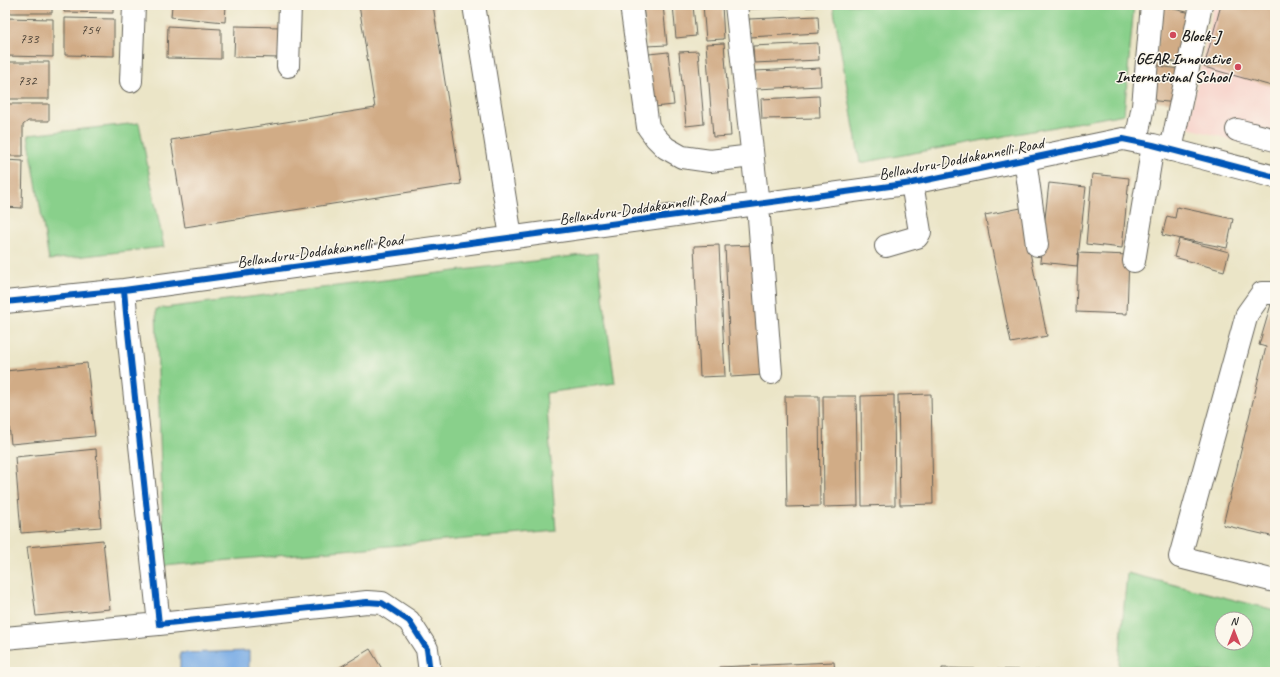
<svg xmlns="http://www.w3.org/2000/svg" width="1280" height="677" font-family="Caveat,sans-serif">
<rect width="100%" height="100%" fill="#fbf7ec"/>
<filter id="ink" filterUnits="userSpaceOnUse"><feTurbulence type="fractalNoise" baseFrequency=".025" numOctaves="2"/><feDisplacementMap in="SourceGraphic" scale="8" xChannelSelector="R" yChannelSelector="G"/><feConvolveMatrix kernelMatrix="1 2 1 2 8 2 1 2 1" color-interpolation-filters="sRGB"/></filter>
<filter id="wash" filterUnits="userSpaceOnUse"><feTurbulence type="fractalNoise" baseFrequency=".012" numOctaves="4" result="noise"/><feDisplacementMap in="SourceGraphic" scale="16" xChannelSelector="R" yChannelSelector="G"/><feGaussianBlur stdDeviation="0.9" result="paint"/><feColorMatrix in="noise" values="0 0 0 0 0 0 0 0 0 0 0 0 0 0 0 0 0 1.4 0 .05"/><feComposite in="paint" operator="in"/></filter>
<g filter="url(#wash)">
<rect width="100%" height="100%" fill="#ebe5c7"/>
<path fill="#f7d1c9" d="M1214,5H1275V151L1188,128Z"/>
<path fill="#89d08b" stroke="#527654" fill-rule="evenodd" d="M833,5H1134L1124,114L860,163Z
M139,123L164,247L49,260L28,135Z
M597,253L615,383L546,393L556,531L164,566L156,309Z
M1127,573L1275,610V672H1118ZM1222,619H1246V643H1222Z"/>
<path fill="#79ace5" stroke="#4a6480" d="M249,651V672H180V653Z"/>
<g id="blocks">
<path fill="#d1ac86" d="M5,5H52V13H5Z
M64,5H113V13L64,12Z
M172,5H226L225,22L171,17Z
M359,5H433L461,184L185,227L171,140L375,108Z
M643,5H663L667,45L647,46Z
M673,5H693L696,36L676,38Z
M703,5H722L724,39L706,40Z
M747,5H815V7L747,9Z
M1221,5H1275V87L1204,67Z
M1161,6L1191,13L1184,64L1156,58Z
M818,16L819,33L750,37L749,19Z
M5,18L53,19V57L5,56Z
M65,18L114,19V56L65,55Z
M168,26L221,29V59L167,58Z
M235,26L281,27L280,58L234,57Z
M724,43L731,136L713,137L706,44Z
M818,43L819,60L754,63L753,46Z
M698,51L704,124L686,126L679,52Z
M668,52L674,105L654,107L649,54Z
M5,62H49V99H5Z
M1153,65L1185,70L1178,103L1147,100Z
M820,68L821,86L756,89L755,71Z
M819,96L820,118L762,119L761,99Z
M5,104H49V121H28L23,125V156H5Z
M5,160L23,161L22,208L5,207Z
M1092,174L1129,178L1122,248L1086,244Z
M1049,183L1086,187L1077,266L1040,262Z
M1177,207L1233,219L1227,248L1162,235L1167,216L1175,218Z
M1021,208L1047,336L1011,343L985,215Z
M1179,239L1229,252L1224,271L1174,257Z
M719,245L725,376L700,377L694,246Z
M756,245L762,375L731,377L725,246Z
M1078,253L1129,255L1127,314L1076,312Z
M1272,301L1275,302V537L1223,525L1266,347L1259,345Z
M87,363L95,436L11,444L5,385V371Z
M931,394L933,504L900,505L898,395Z
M894,395L895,505L862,506L861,396Z
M785,396H819L820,506L787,507Z
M823,396H856L858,506L824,507Z
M96,449L101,527L21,533L15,457Z
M103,540L110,609L36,616L27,547Z
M370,649L384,672H332Z
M834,662L835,672H719V667Z
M942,668L1067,671V672H942Z"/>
</g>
</g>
<g filter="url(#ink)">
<use href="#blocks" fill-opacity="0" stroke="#646258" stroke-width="1"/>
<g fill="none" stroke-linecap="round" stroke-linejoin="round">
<g stroke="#646258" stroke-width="24">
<path id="minor" d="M474,5L511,237
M631,5L648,127L656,138L666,148L682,157L710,161L752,156
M736,5L758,205L771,373
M288,66L290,5
M131,81L134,5
M1237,130L1275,140
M1136,141L1143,106L1152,5
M1171,150L1201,5
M1025,159L1037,245
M886,246L917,237L920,232L912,183
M1134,261L1153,145
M124,290L126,313L159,624L367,602L382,603L409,621L427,649L430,672
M1275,293H1262L1247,314L1180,557L1275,581
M5,302L124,290L912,183L1123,139L1153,145L1275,177
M5,638L159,624"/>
</g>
<use href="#minor" stroke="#fff" stroke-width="22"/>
<g stroke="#fbf7ec" stroke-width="8">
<path id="cycleway" d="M124,290L126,313L159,624L367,602L382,603L409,621L427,649L430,672
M5,302L124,290L912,183L1123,139L1153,145L1275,177"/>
</g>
<use href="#cycleway" stroke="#0057b8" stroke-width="6"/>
</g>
</g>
<g fill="#d1495b" stroke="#fbf7ec" stroke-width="1.5">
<circle cx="1173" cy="35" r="4"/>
<circle cx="1238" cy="67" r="4"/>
</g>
<g text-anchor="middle" stroke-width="3" stroke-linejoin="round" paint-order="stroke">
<g font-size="14" fill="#494036">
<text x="90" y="34">754</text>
<text x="29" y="43">733</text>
<text x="27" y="85">732</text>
</g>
<g font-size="16" font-weight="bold" fill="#1c1c1c" stroke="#fbf7ec" text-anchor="start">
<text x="1181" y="41">Block-J</text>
<text x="1230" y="64" text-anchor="end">GEAR Innovative<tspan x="1230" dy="18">International School</tspan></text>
</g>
<g font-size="16" fill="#1c1c1c" stroke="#fbf7ec">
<text transform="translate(961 158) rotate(-11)" y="6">Bellanduru-Doddakannelli Road</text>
<text transform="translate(642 207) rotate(-8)" y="6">Bellanduru-Doddakannelli Road</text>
<text transform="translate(320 250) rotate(-8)" y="6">Bellanduru-Doddakannelli Road</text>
</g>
</g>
<rect width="1280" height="677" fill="none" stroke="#fbf7ec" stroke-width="20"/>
<g transform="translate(1234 631)"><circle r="19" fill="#fbf7ec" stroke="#a29f99"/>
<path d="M0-3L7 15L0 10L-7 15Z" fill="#d1495b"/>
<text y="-6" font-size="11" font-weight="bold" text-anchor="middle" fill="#1c1c1c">N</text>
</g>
</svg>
